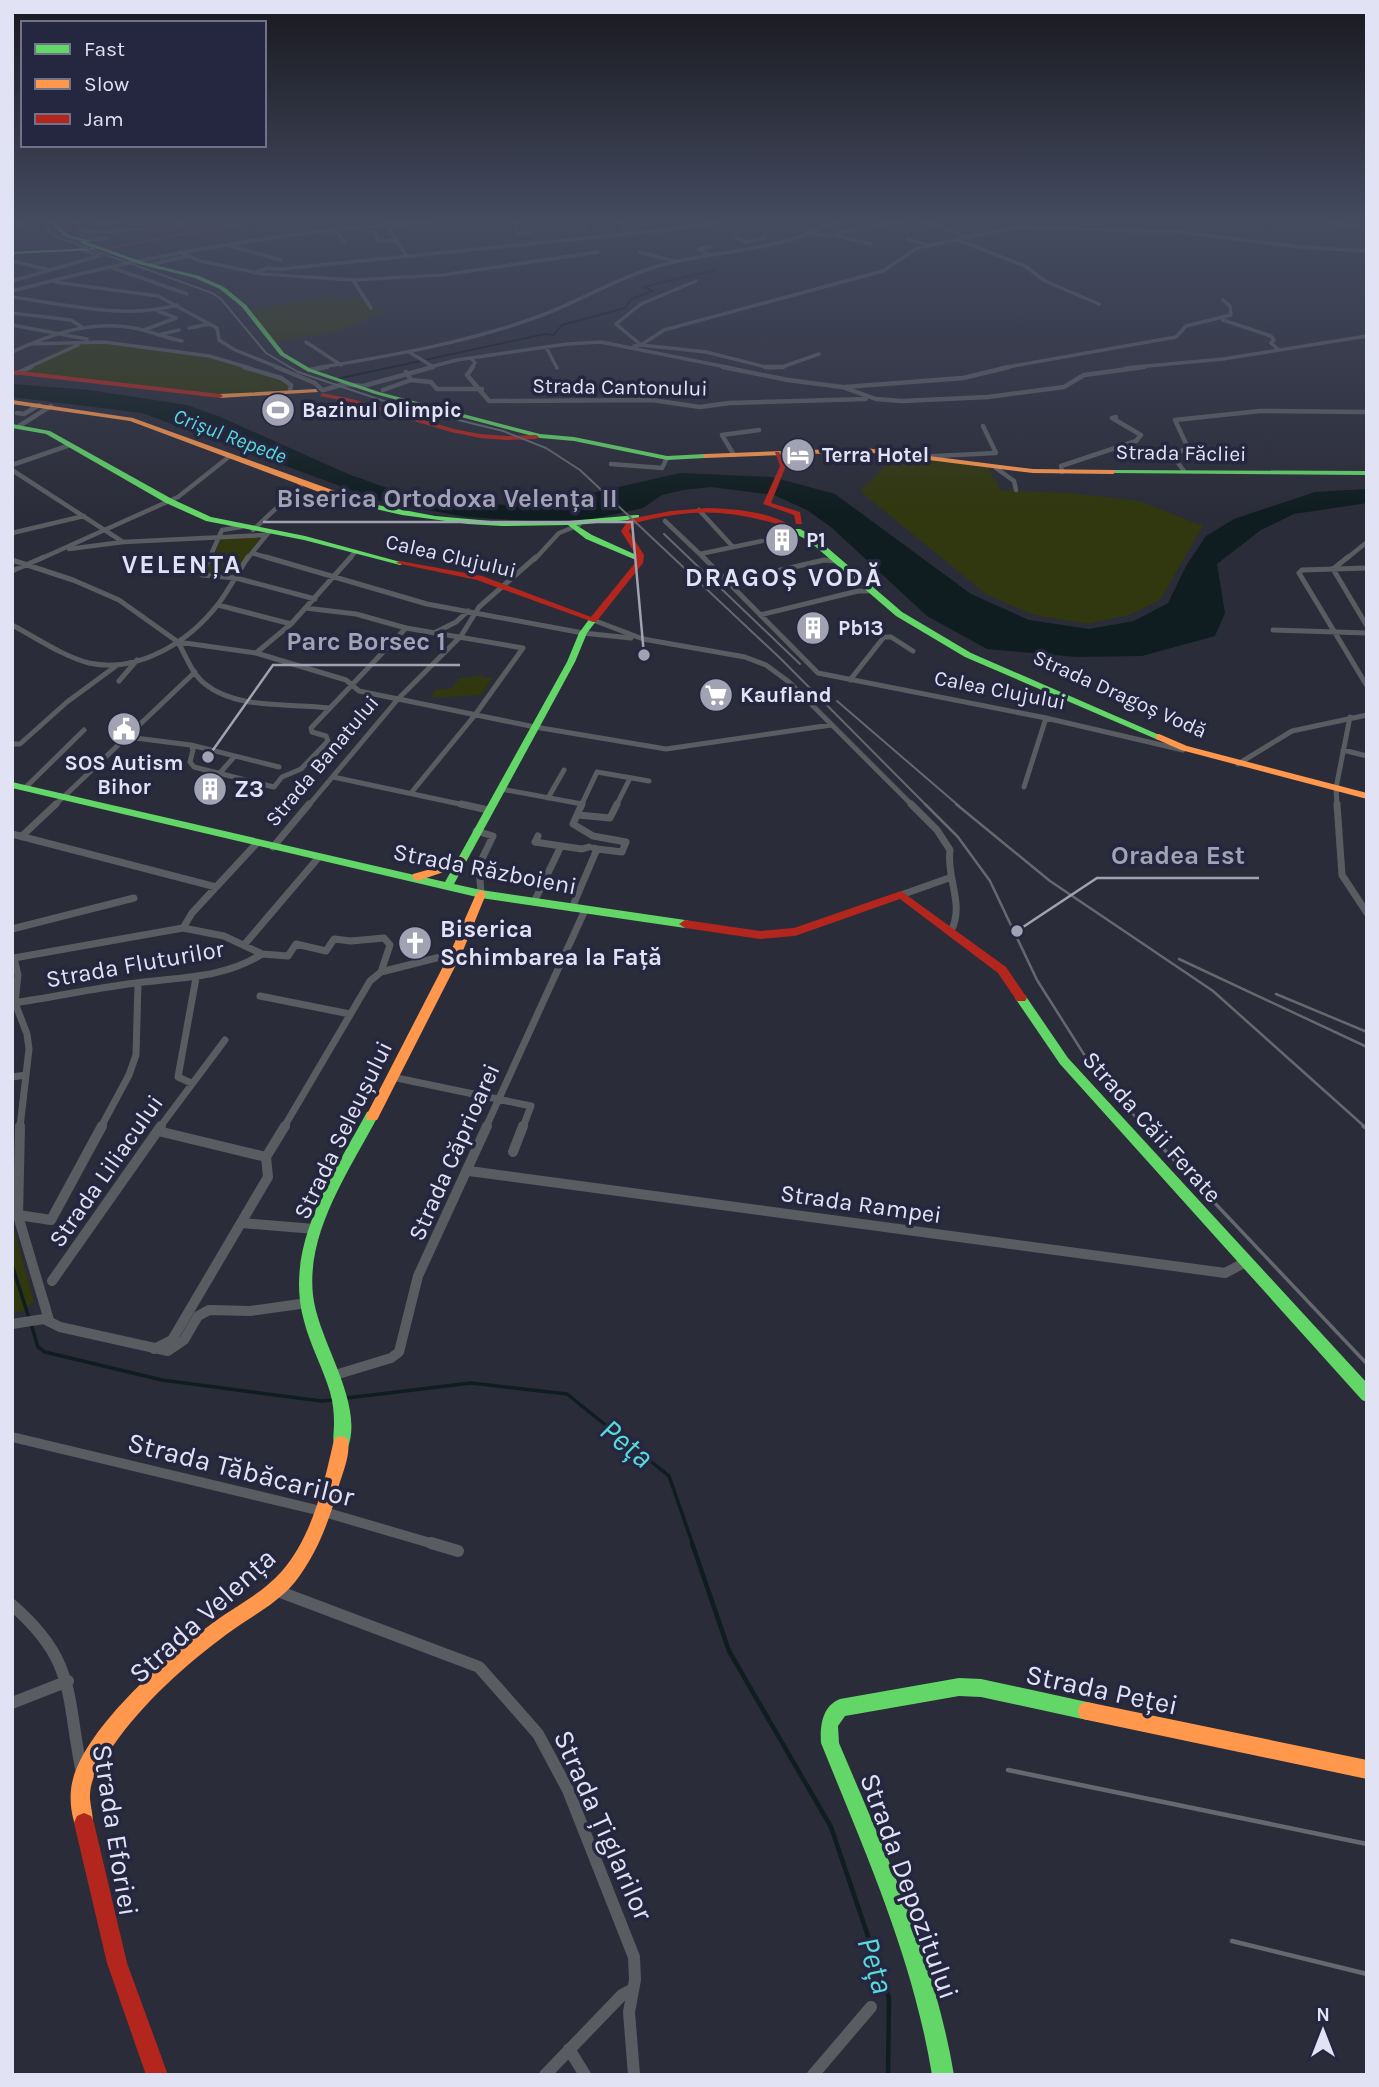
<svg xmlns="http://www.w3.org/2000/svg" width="1379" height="2087" font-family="Karla,sans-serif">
<rect width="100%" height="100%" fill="#2b2c39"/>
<path fill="#31370e" d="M336,295L341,300L364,297L370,308L385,311L339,331L272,342L248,310Z
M104,343C166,351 230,358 289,383V389L224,396L16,372L70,344Z
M895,456L988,467L1001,490L1070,493L1140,501L1203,526L1160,600L1129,615L1087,624L1034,615L987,595L860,491Z
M256,536L260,538L235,576L205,574L222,538Z
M483,675V678H493L481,695L432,698L435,690L453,688L458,679Z
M12,1222L34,1301L23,1311L12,1314Z"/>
<path fill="#0f1d20" d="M12,384L89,390L187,405L218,416L348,474L407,495L447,500L530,507L680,473L772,477L835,494L971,594L1029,620L1089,629L1134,621L1168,603L1186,566L1206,536L1234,519L1315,492L1367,489V503L1294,514L1261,530L1217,564L1225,613L1215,636L1142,656L1076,657L987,649L927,616L831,527L807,510L774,495L711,487L684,490L662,495L643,508L593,519L544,522L466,517L383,502L142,413L12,397Z"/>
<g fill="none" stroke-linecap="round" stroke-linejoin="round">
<path stroke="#0f1d20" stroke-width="2" d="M337,379L545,334L554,335L562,325L625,308L631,299L653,291L643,287L716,270"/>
<path stroke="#0f1d20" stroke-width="3.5" d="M12,1265L29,1318
M31,1324L38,1347L45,1352L162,1380L321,1401L334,1400
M347,1398L471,1383L567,1394L669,1476L693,1545"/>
<path stroke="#0f1d20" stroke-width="4.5" d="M692,1543L729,1651L831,1827L889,1998L888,2075"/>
<path stroke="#595d62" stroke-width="3.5" d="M76,221L79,229C102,237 125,226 149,230
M94,221L109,225L115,221
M174,221L195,232
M512,221L517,233H532
M583,221L588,232
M618,221L626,234
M922,221L966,236
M1332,221L1337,224L1363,226
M386,224L406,255
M364,225L368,231L375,233L378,241L395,240
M876,225L905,221
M18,228L21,221
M328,231L336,232L345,242
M808,233L829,236L859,228
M837,236L871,244
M735,237L746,242L765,238
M908,239L928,245
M956,239L1025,266L1045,281L1099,304
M88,240L108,238
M230,246L281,260
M80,249L99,256
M179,252L200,261L263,274L353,280L371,308
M639,252L674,261
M709,254L699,249L710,247
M12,261L50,270
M149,265L188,256
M110,267L187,294
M254,273L267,268L281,269L666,230L720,221
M353,280L442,275L598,252
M12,281L99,256
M696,281L641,304L616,324L641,345L706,352L770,368L782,367L819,354
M55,282L158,296L217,328L219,340L235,350L280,368
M12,291C150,254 288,231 430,221
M12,297C65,304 125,320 177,305
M12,313L71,320L82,327
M1223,320L1271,336L1274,340L1271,343L1278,349
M12,325L87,339
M189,328L210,324
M144,330L176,318L158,311
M158,335L179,330
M306,342L341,365
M30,344L104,342L209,356L250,368
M634,346L641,345L664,330L883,271L917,248L1017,227L1180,232L1300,247L1367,251
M546,347L557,368
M12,352C51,334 91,320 134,328C150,331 166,338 182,341
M409,352L432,366
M471,358L475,363L471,368
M27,368L78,345
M317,368C394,355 472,342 545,314C581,300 614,280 652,268C698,253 747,253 793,239C808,235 822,227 837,221
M426,368L457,360L567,344L601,342L731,368
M1002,368L1176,337L1186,326L1231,315L1230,306L1223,300
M1125,368L1223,359L1367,336"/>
<path stroke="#595d62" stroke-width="4.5" d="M244,367L281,378L291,385L290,391
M276,367L315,383L322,390
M473,367L467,375L489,401L652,400L700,407L729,403L866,399
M723,367L788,380L842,387L876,399L902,401L988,397L1064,387L1084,375L1144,367
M765,367H783
M309,370L327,367
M406,372L411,380L431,382L437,389H482
M17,373L31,367
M845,387L963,378L1009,367
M324,390L344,384L363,386L433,367
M383,390L411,380
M17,413L24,414L39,405
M19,426L51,406
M734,455L722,435L759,430
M916,457L996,453L983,426
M611,464L662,468L667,458
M12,465L70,445
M996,468L1014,481L1016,490
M12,470L123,542
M1184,471L1172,455L1188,448L1175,420L1260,411L1367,412
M1062,472L1061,466L1136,441L1141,435L1112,418L1116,417
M699,510L733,547
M665,521L705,559
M253,530L303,483
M12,533L84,516
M69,549L123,542L265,535
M252,553L272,559
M700,554L762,541
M40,559L178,497L230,456
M209,559L222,530L241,527
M247,559L269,532
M349,559L355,552
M535,559L559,533L579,525
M1346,559L1367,542"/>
<path stroke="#595d62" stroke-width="5" d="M210,557L202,575L236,578L315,599
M266,557L427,604L583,633L631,638
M703,557L818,673L1046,718L1183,750
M1348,557L1333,569L1367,626
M12,560L73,580L119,600L178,642L256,653L346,680L359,691L535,727L666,749L831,725
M1367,568L1302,570L1299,573L1367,686
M12,571L44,557
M729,582L824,560L837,561
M218,605L291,624
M305,608L356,614L406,628L523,648L475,715L411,793
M760,615L858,591H872
M593,620L643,639L745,657L766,665L789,682L913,806
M12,625C37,638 62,656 89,663C139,674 190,641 219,603C230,588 238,572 248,557
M1273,630L1367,633
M436,632L456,622L468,611
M178,642C186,656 192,674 205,684C237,710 291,703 329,708
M256,653L291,624L351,557
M850,680L884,637H891L913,651
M119,681L137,660
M127,737L191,745L279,767
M12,744H20L67,702L116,666
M191,745L193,750L190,762L194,767L274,787L282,777L301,769L328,741L326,736L312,732L311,728L406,628
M1343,750L1367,756
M1238,764L1292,731L1367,715
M219,774L234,757
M333,777L469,806
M1024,787L1046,718
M25,788L84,730
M501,789L582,804
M548,798L564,770
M54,806L195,672
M308,806L398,699L461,636L479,607L536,557
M581,806L597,772L649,781
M616,806L630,778
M1337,806L1336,788L1350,717"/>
<path stroke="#595d62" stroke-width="7" d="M461,804L488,810
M582,804L573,824L593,836L626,842L622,852L597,849
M911,804L937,830L950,850C946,879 965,904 951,931
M1337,804L1342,875L1367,913
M578,815L610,818L617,804
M476,831L493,836L479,865L481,894
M12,834L216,887
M22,836L56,804
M538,836L535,842L561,846
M273,847L309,804
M901,895L949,878
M534,902L561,846L582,849L589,847
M572,908L597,849L594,848
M183,928L192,913L257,843
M12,929L134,898
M244,945L319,857
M260,996L350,1014
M13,1003C54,997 95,988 136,983C180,977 223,979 262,954
M12,1077L26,1075
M392,1077L531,1106L523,1127
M191,1083L178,1077L196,978
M20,1127L29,1049L27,1034L15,1003L18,975L14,958L183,928L224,936L262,954L288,956L296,944L326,951L334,939L351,941L384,938L390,945L381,972
M101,1127L129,1075L136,1055L138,983
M160,1127L225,1040
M284,1127L370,981L381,972L456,953
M486,1127L585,910"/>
<path stroke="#595d62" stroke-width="10" d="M20,1126L18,1216L49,1320
M158,1131L266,1157
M513,1152L523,1126
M469,1171L1225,1273L1246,1262
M12,1214L51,1220L102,1126
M241,1223L315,1229
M52,1281L161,1126
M12,1324L44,1319L60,1327L168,1351L184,1340L198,1316L209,1310L250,1311L307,1303
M154,1349L172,1340L268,1177L266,1157L285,1126
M335,1375L391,1358L399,1352L418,1276L487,1126
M12,1437L321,1511L437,1545"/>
<path stroke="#595d62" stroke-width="12" d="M431,1543L458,1551
M275,1590L479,1667L538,1734L568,1790L634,1957L635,1980L629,2012L634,2075
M12,1605C77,1661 66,1696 82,1773
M12,1703L68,1681
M569,2049L585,2075
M545,2075L622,1995L633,1989
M813,2075L871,2007"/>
<path fill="#63d668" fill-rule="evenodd" d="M49,221H54L69,235L90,241L87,242L143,262L199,276L224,287L246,305L284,353L311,369L379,392L540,434L574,437L667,456L705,454L708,456L705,458L667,460L574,441L540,438L375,394L307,371L280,355L242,307L220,289L195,278L139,264L95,248L93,250L12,254V252L93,248L80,243L81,241L65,237Z
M12,424L50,431L172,499L211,517L305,536L404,563L400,565L304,540L206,521L166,503L46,434L12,428Z
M1113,470L1367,471V475L1111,473L1110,472Z
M367,503L435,516L502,522L569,521L636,515H639V519L576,525L592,535L643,558L636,560L586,539L568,525L502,526L468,524L402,515L367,507Z
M794,529H800L815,537L902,612L971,653L1164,737L1159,740L1156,739L965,657L896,616L809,541L794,533Z
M590,618L597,620L587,633L575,662L454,884L481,890L685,920L689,921L691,924L689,927L685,928L481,898L12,788V782L445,882L567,662L579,633Z
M1021,994L1025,995L1068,1058L1367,1383V1402L1362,1400L1060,1064L1015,998Z
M372,1111L377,1112L378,1116C350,1170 306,1231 313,1295C318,1342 366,1404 347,1450L341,1452L335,1450C332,1441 334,1433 334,1423C334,1413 333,1402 330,1392C323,1368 310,1345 304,1321C283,1246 333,1175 367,1112Z
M959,1678L981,1679L1087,1702L1094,1704L1096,1711L1094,1718L1087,1720L981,1697L959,1696L845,1716L838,1726L839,1743C885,1852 934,1957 954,2075H932C913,1958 865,1852 821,1743C820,1726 822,1706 840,1699Z"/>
<path fill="#ff974d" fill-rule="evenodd" d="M316,389L318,392L220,398L217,396L220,394Z
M12,400L133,418L374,505L370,507L335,498L130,421L12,404Z
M865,448L1033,469L1113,470L1116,472L1113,474L1033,473L865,452L705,458L702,456L705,454Z
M1159,734L1187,746L1367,793V799L1181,750L1156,739V735Z
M461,856L466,859L453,869L417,881L412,877L413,874L445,865Z
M481,890L486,894L462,953L377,1120H367L366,1116L450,953L476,894Z
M341,1436L347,1438C352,1451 343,1472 339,1485C330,1519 317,1554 295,1582C277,1604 250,1617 227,1634C185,1665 143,1703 113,1746C101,1762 89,1778 90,1799C91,1810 95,1820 91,1830L84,1833L77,1830C71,1816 69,1798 72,1783C85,1727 169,1655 214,1622C237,1605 263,1593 282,1571C312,1536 323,1488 333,1444L335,1438Z
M1087,1702L1367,1760V1779L1087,1720L1080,1718L1078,1711L1080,1704Z"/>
<path fill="#b3261e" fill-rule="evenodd" d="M250,221H261L107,249L105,248Z
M12,370L220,394L223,396L220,398L12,374Z
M322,393L352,399L454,429L480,434L507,436L536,435L539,437L536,439L507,440L480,438L451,432L350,402L320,396Z
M775,452H779L786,466L771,503L800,512L802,524H796L794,515L763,504L780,466Z
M708,508C734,509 765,511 788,524L784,526C727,509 693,508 635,523L629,531L644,555L643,563L596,622H593L477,580L396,563L400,561L482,576L591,617L635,563L636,555L621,531L629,519L671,511Z
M901,891L1006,967L1025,995L1027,998L1025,1001H1017L998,973L900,899L795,936L760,939L685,928L679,924L685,920L760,931L794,928Z
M84,1813L91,1816L94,1823L127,1963L168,2075H146L107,1963L74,1823L77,1816Z"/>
<path stroke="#65686e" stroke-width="2" d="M44,221L46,228L57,237L212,293L221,299L266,353L298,372L393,404L503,431L546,448L580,470L781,659L927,806
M664,534L800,664
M837,701L959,806"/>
<path stroke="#65686e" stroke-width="2.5" d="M925,804L958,837L990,881L1037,980L1092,1067L1144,1127
M956,804L1050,881L1213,991L1365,1127
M1179,959L1367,1047
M1276,994L1367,1032"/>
<path stroke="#65686e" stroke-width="3.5" d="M1142,1126L1367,1364
M1363,1126L1367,1129"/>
<path stroke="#65686e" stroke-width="4.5" d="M1008,1770L1367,1844
M1232,1941L1367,1974"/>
</g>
<linearGradient id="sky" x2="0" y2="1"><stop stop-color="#18181f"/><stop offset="0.43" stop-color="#444b5f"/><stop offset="1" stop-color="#444b5f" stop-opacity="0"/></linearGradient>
<rect width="1379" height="513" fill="url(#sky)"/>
<defs>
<g id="stadium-disc" transform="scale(1.75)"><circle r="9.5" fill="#a1a3b3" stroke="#25263f"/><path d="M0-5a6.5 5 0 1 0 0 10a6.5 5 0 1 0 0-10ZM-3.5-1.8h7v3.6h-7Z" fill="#fff"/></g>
<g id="hotel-disc" transform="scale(1.75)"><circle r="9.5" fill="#a1a3b3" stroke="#25263f"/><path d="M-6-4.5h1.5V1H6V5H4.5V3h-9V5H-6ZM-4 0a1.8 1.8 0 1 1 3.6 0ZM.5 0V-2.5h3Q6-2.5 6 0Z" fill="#fff"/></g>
<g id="building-disc" transform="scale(1.75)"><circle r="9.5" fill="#a1a3b3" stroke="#25263f"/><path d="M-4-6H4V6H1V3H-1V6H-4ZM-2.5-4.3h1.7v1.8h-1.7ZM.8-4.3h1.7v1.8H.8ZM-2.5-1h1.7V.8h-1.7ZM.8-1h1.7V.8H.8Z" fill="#fff"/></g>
<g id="supermarket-disc" transform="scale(1.75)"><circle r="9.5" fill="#a1a3b3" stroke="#25263f"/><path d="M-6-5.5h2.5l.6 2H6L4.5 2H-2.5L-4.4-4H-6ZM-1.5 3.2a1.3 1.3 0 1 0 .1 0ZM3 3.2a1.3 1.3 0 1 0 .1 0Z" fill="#fff"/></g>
<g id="civic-disc" transform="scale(1.75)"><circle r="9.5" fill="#a1a3b3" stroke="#25263f"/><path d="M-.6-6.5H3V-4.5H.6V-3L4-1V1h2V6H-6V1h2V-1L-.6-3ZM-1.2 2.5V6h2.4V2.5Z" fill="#fff"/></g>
<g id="church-disc" transform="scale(1.75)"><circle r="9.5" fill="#a1a3b3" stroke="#25263f"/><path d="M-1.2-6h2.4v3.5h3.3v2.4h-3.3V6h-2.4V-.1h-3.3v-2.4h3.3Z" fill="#fff"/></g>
</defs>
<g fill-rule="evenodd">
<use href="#stadium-disc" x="278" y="410"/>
<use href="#hotel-disc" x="798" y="455"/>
<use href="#building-disc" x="782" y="540"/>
<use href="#building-disc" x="813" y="628"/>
<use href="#supermarket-disc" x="716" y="695"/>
<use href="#civic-disc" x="124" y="729"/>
<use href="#building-disc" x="210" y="789"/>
<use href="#church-disc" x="415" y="943"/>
</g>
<g text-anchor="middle" stroke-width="7" stroke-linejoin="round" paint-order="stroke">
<g font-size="21" fill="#e1e3f4" stroke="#25263f">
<text transform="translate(620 387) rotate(1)" y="7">Strada Cantonului</text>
<text transform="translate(1181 453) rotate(1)" y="7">Strada Făcliei</text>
<text transform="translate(451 556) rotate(13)" y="7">Calea Clujului</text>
<text transform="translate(1000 690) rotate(11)" y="7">Calea Clujului</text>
<text transform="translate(1120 694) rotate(24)" y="7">Strada Dragoș Vodă</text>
<text transform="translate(322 761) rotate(-50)" y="7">Strada Banatului</text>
</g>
<g font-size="21" font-weight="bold" fill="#e1e3f4" stroke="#25263f" text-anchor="start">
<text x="302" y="417">Bazinul Olimpic</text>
<text x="822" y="462">Terra Hotel</text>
<text x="806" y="547">P1</text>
<text x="838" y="635">Pb13</text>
<text x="740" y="702">Kaufland</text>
<text x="124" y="770" text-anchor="middle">SOS Autism<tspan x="124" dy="24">Bihor</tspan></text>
</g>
<g font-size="21" font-style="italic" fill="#58dadc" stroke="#25263f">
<text transform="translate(230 436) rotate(21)" y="7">Crișul Repede</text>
</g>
<g font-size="24" font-weight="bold" fill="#e1e3f4" stroke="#25263f" text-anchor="start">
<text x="234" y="797">Z3</text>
<text x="440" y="937">Biserica<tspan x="440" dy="28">Schimbarea la Față</tspan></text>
</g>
<g font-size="24" fill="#e1e3f4" stroke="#25263f">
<text transform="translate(485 869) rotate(11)" y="8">Strada Războieni</text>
<text transform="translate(135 964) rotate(-10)" y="8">Strada Fluturilor</text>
<text transform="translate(1152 1127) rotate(48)" y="8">Strada Căii Ferate</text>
<text transform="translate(343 1130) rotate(-64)" y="8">Strada Seleușului</text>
<text transform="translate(454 1152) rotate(-66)" y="8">Strada Căprioarei</text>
<text transform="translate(106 1171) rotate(-55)" y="8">Strada Liliacului</text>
<text transform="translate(861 1204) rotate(8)" y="8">Strada Rampei</text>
</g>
<g font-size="26" font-weight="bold" letter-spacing="2" fill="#e1e3f4" stroke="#25263f">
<text x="182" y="573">VELENȚA</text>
<text x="784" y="586">DRAGOȘ VODĂ</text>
</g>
<g font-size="28" fill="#e1e3f4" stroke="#25263f">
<text transform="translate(241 1469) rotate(14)" y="10">Strada Tăbăcarilor</text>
<text transform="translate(202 1615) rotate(-42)" y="10">Strada Velența</text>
<text transform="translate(1102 1689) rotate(12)" y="10">Strada Peței</text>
<text transform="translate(604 1825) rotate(66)" y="10">Strada Țiglarilor</text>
<text transform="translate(116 1830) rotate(81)" y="10">Strada Eforiei</text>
<text transform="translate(910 1886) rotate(70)" y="10">Strada Depozitului</text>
</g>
<g font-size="32" font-style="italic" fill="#58dadc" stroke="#25263f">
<text transform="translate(627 1443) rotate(39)" y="11">Peța</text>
<text transform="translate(876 1965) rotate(73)" y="11">Peța</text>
</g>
</g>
<path fill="none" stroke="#a1a3b3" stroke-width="2.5" d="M644 655L632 522H263M208 757L273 665H460M1017 931L1097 878H1259"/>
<g fill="#a1a3b3" stroke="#25263f" stroke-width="2.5">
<circle cx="644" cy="655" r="7"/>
<circle cx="208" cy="757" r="7"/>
<circle cx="1017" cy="931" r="7"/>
</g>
<g font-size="26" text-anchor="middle" font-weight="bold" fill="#a1a3b3" stroke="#25263f" stroke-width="7" stroke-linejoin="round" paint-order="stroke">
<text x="447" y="507">Biserica Ortodoxa Velența II</text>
<text x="366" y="650">Parc Borsec 1</text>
<text x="1178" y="864">Oradea Est</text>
</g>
<rect width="1379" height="2087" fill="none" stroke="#e1e3f4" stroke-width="28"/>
<rect x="21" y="21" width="245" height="126" fill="#25263f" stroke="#707287" stroke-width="2"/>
<rect x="35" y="44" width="35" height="10" fill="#63d668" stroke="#707287" stroke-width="2"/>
<text x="84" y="56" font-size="21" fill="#e1e3f4">Fast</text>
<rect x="35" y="79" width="35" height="10" fill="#ff974d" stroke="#707287" stroke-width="2"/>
<text x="84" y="91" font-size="21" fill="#e1e3f4">Slow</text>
<rect x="35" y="114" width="35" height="10" fill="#b3261e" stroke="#707287" stroke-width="2"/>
<text x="84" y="126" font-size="21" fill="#e1e3f4">Jam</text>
<g transform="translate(1323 2031)" stroke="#25263f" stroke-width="5" paint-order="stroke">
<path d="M0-5L12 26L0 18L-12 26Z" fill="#e1e3f4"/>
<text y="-10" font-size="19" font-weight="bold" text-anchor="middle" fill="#e1e3f4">N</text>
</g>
</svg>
